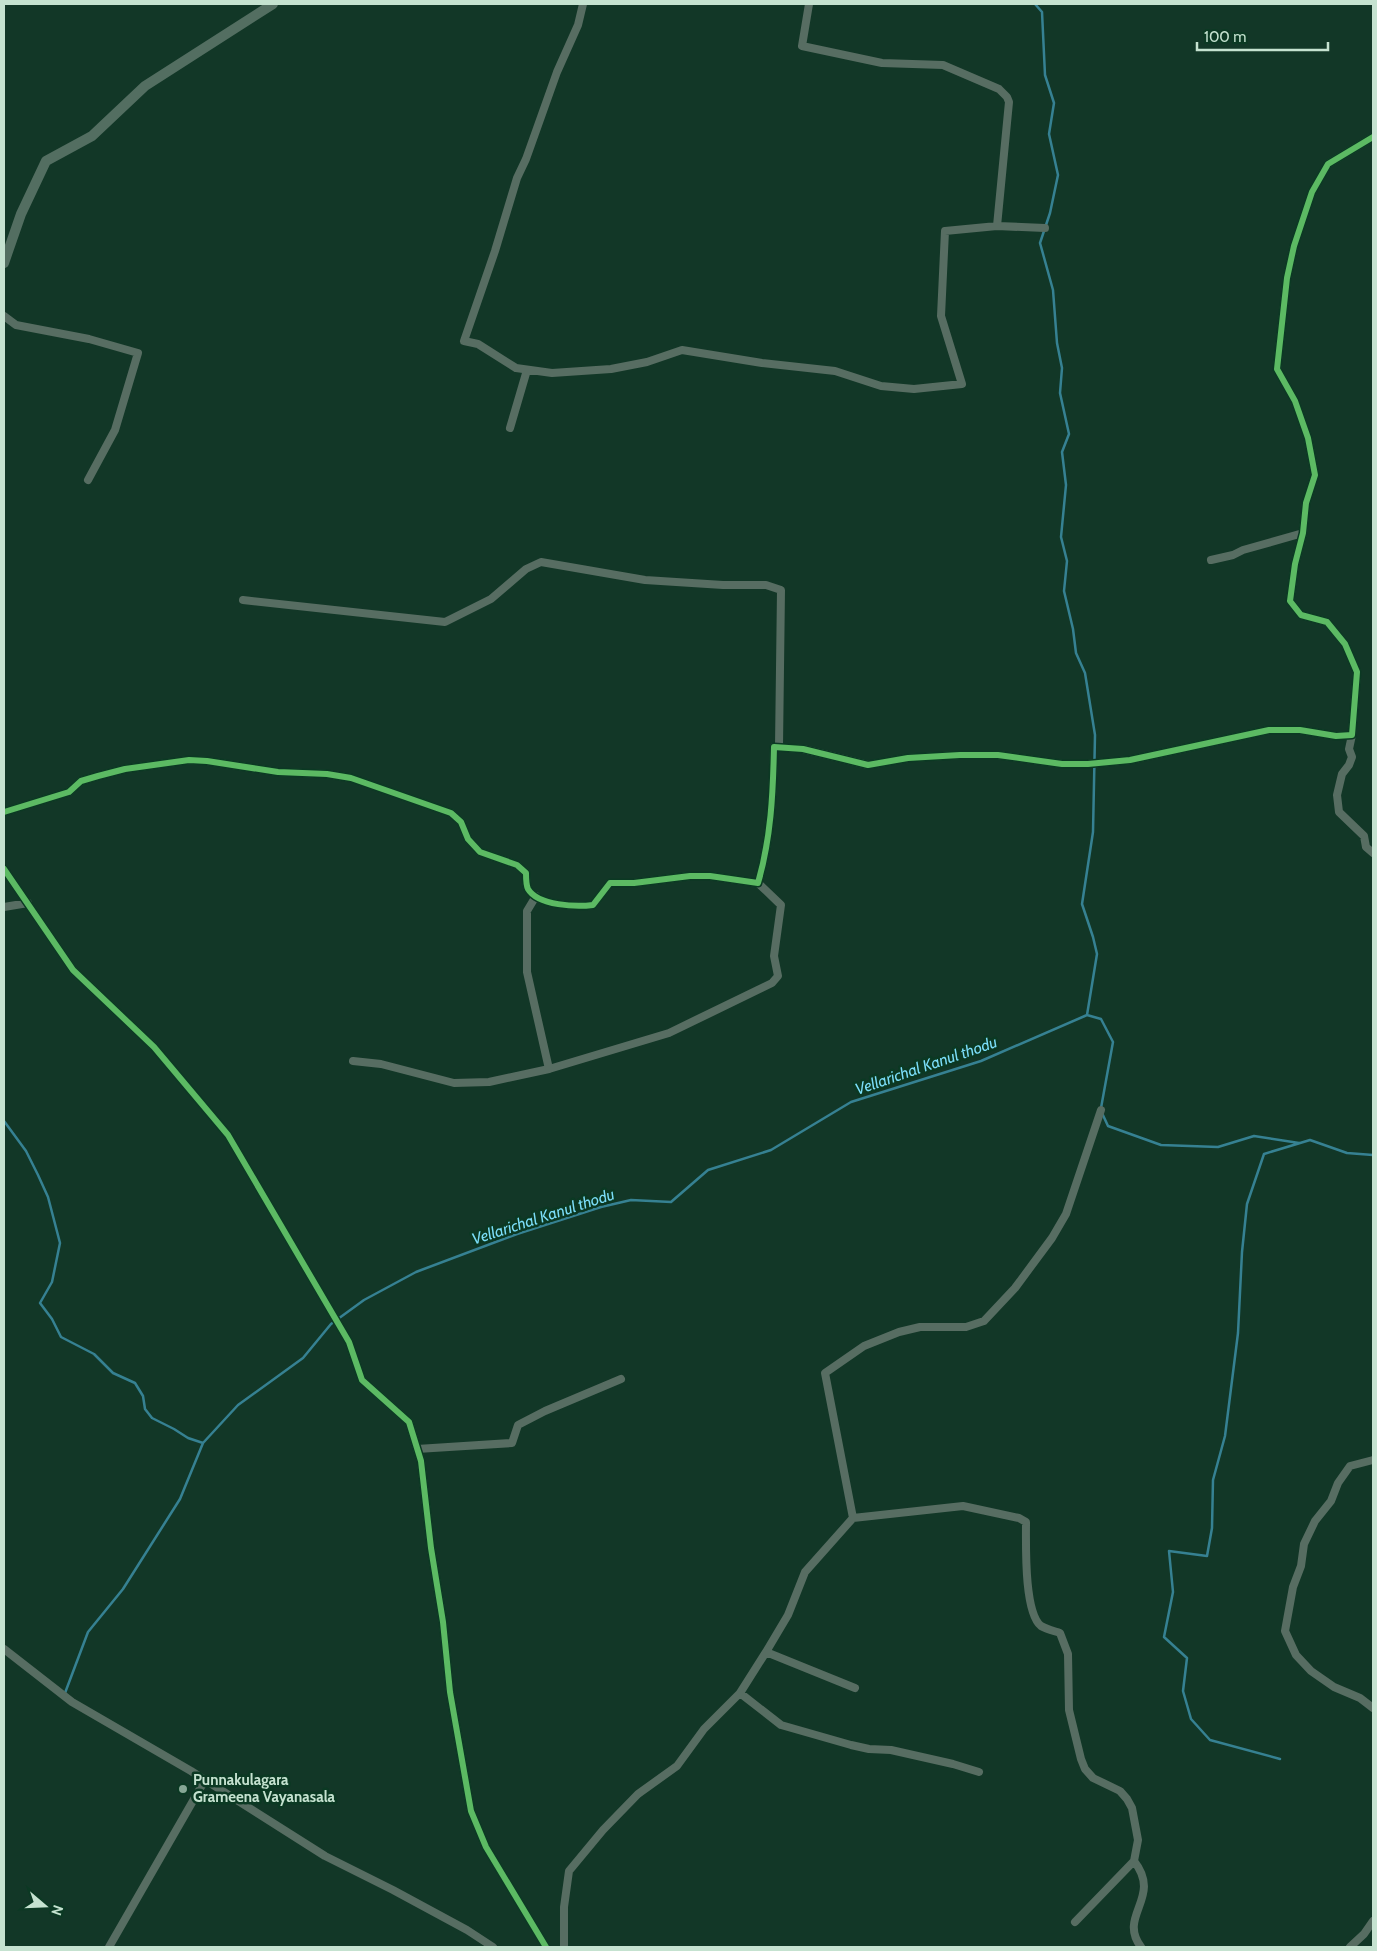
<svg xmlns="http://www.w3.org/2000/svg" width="1377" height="1951" font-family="Cabin,sans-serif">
<rect width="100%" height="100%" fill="#123727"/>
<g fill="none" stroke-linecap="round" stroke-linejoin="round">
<path stroke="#368192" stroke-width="2.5" d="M1035,4L1042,12L1045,75L1054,103L1049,134L1058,175L1050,213L1040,243L1053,290L1057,343L1062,368L1060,393L1069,434L1062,452L1066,485L1061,537L1067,561L1064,591L1073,629L1076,653L1085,673L1095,735L1093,832L1082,904L1093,937L1097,954L1087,1015
M1102,1113L1108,1126L1161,1145L1218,1147L1254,1136L1299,1143
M4,1121L26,1151L38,1175L48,1197L60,1243L52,1282L40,1303L52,1319L61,1337L94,1354L113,1373L135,1383L143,1396L145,1409L152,1418L174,1429L188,1438L203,1443
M65,1693L88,1632L123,1589L180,1499L203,1443L238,1405L303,1358L331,1324L364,1300L416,1272L517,1234L601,1207L631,1200L671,1202L708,1170L771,1150L851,1102L981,1061L1087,1015L1101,1019L1113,1042L1101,1108
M1280,1759L1210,1740L1191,1719L1183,1691L1187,1658L1164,1637L1173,1592L1169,1551L1207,1556L1212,1528L1213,1480L1225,1436L1238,1333L1242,1252L1247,1204L1264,1154L1310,1140L1347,1153L1373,1155"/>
<path stroke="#576d62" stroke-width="8" d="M583,4L578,25L557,72L526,159L517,178L495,251L464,341L478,344L516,368L552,373L611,369L647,362L682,350L762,363L835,371L881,386L914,389L962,384L941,316L945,231L997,226L1045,228
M809,4L802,46L882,63L943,65L999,89L1007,97L1009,102L997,226
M4,316L16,325L89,339L138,353L115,430L88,480
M510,428L527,370
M1211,560L1233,555L1243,550L1303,533
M243,600L445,622L491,599L526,569L541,562L645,580L723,585H766L781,590L779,746
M1352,735L1349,749L1352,757L1349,765L1342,774L1337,795L1339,812L1364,836L1366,847L1373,853
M4,812L69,792L81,781L98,776L125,769L189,760L207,761L278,772L327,774L351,778L451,813L461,822L468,839L480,852L517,865L526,873C526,877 526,885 528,889C538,906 577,907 593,905L610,883H634L690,876H710L758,883C771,838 773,794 774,747L803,749L868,765L908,758L960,755H998L1062,764H1088L1130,760L1269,730H1300L1336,736L1352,735L1357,672L1345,644L1327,622L1301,615L1290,601L1295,564L1303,533L1306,503L1315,475L1308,438L1295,401L1277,369L1287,278L1294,246L1312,192L1328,164L1373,137
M4,869L73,970L154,1047L228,1135L349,1342L362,1380L409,1422L421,1461L431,1548L443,1622L450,1692L471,1811L486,1847L546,1947
M536,896L527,911V972L549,1069
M4,907L28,903
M353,1061L381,1064L454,1083L489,1082L549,1069L669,1033L772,983L778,976L774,956L781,905L758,883
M417,1449L512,1443L518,1425L545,1411L621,1379
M1373,1460L1350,1466L1338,1483L1331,1501L1315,1521L1304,1544L1301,1566L1293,1587L1285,1631L1296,1655L1311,1671L1334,1687L1360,1698L1373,1708
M853,1518L825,1373L864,1346L899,1332L920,1327H966L984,1321L1015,1288L1052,1238L1066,1214L1101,1110
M4,1649L72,1702L191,1771L325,1856L393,1890L467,1930L493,1947
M766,1652L788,1615L805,1572L853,1518L963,1506L1019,1518L1026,1522C1026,1545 1024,1612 1041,1626C1046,1629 1054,1631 1060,1633L1068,1654L1069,1710L1081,1759L1085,1769L1093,1778L1120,1791L1127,1799L1132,1808L1138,1840L1134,1861L1075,1922
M740,1693L766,1652L855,1688
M1134,1861C1163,1898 1117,1915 1141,1947
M109,1947L205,1780
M564,1947V1907L569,1871L603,1830L638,1794L677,1766L704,1729L740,1693L781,1725L851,1745L869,1749L891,1750L953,1764L979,1772
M1350,1947L1364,1934L1373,1921"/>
<path stroke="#536e61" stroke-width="10" d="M4,263L21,214L46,161L92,136L145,86L273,4"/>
<g stroke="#0b3923" stroke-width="9">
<path id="cycleway" d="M4,812L69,792L81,781L98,776L125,769L189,760L207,761L278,772L327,774L351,778L451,813L461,822L468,839L480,852L517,865L526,873C526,877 526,885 528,889C538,906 577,907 593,905L610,883H634L690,876H710L758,883C771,838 773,794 774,747L803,749L868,765L908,758L960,755H998L1062,764H1088L1130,760L1269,730H1300L1336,736L1352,735L1357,672L1345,644L1327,622L1301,615L1290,601L1295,564L1303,533L1306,503L1315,475L1308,438L1295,401L1277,369L1287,278L1294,246L1312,192L1328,164L1373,137
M4,869L73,970L154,1047L228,1135L349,1342L362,1380L409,1422L421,1461L431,1548L443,1622L450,1692L471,1811L486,1847L546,1947"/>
</g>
<use href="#cycleway" stroke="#5cba63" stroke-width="6"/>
</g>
<circle fill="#86a695" stroke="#0b3923" stroke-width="2" cx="183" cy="1789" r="5"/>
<g text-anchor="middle" stroke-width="5" stroke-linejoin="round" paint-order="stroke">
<g font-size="15" font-weight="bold" fill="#c5e2d0" stroke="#0b3923" text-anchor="start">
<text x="193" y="1785">Punnakulagara<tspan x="193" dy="17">Grameena Vayanasala</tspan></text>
</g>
<g font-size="16" font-style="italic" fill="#7bddf8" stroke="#0b3923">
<text transform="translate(926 1065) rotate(-19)" y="6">Vellarichal Kanul thodu</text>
<text transform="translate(543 1216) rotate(-18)" y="6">Vellarichal Kanul thodu</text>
</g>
</g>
<rect width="1377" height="1951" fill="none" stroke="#c5e2d0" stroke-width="10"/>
<g transform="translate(45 1906) rotate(109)" stroke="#0b3923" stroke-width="4" paint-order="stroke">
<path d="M0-4L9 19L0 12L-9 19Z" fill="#c5e2d0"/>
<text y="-8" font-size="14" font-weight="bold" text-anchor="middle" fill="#c5e2d0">N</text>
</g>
<path d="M1197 42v8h131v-8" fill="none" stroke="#c5e2d0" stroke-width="2.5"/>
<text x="1204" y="42" font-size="15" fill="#c5e2d0" stroke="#0b3923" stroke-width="4" paint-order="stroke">100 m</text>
</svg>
